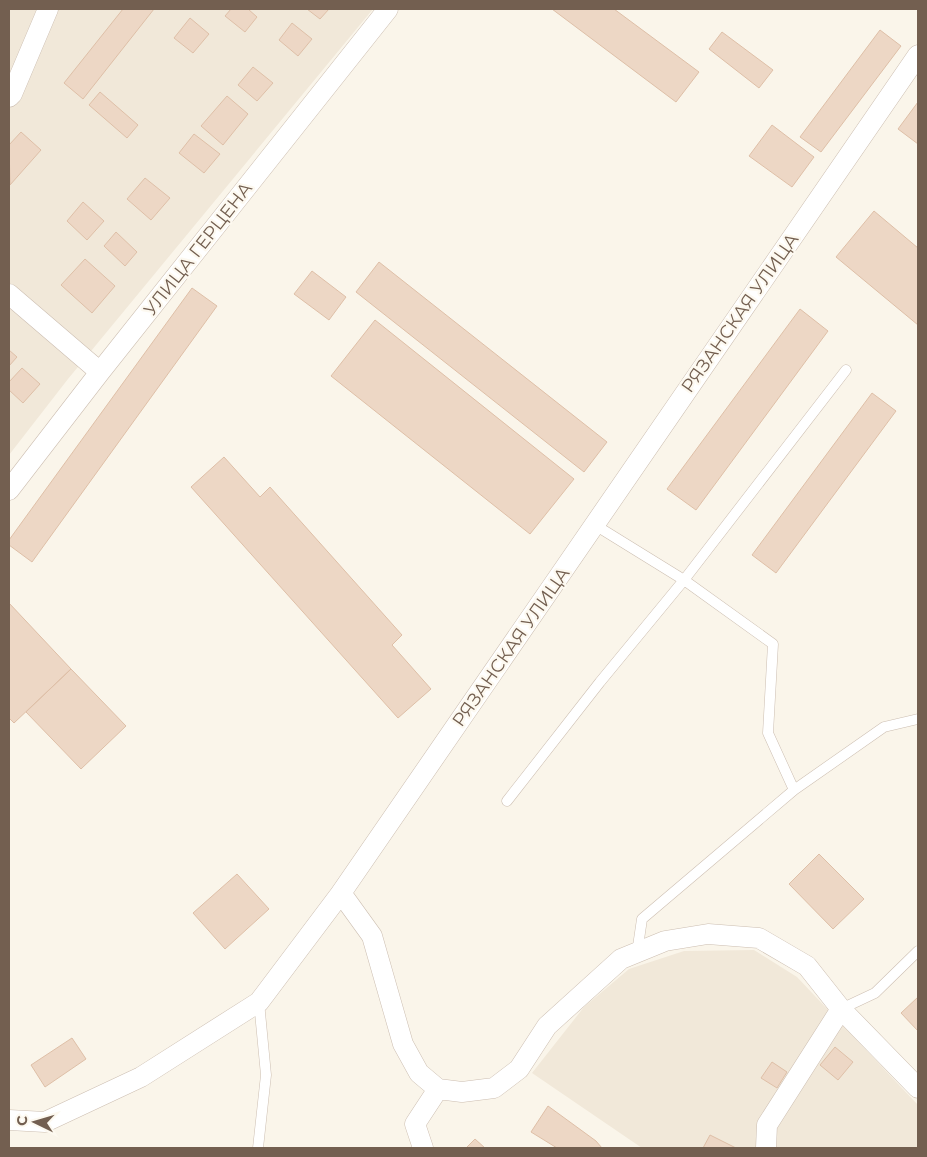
<svg xmlns="http://www.w3.org/2000/svg" width="927" height="1157" font-family="Montserrat,sans-serif">
<rect width="100%" height="100%" fill="#faf5ea"/>
<path fill="#f1e8d9" d="M9,9H373L68,379L9,455Z
M754,950L797,977L918,1105V1148H642L532,1073L584,1007L629,969L684,951Z"/>
<path fill="#edd7c5" stroke="#debfa7" d="M123,9H154L83,99L64,83Z
M231,9H248L257,17L245,32L225,16Z
M307,9H329L320,19Z
M552,9H614L699,72L676,102Z
M190,18L209,34L193,53L174,38Z
M292,23L312,39L298,56L279,40Z
M880,30L901,46L821,152L800,137Z
M722,32L773,70L759,88L709,49Z
M253,67L273,83L257,101L238,85Z
M100,92L138,125L127,138L89,105Z
M227,96L248,114L223,145L201,126Z
M918,102V144L898,129Z
M772,125L814,157L792,187L749,156Z
M21,132L41,150L10,185L9,145Z
M194,134L220,154L204,173L179,153Z
M145,178L170,198L151,220L127,199Z
M83,202L104,221L87,240L67,221Z
M874,211L918,248V325L836,257Z
M116,232L137,252L125,266L104,246Z
M85,259L115,286L92,313L61,285Z
M379,262L607,442L584,472L356,292Z
M312,271L346,297L329,320L294,294Z
M192,288L217,306L32,562L9,545V540Z
M800,309L828,331L696,510L667,489Z
M375,320L574,479L530,534L331,376Z
M9,350L17,357L9,366Z
M22,368L40,384L23,403L9,390V382Z
M872,393L896,411L776,573L752,555Z
M224,457L260,497L270,487L402,635L392,645L431,689L398,718L191,487Z
M9,603L71,669L14,723L9,718Z
M71,669L126,726L81,769L26,712Z
M819,854L864,899L833,929L789,884Z
M237,874L269,909L225,949L193,913Z
M918,997V1031L901,1013Z
M72,1038L86,1059L45,1087L31,1065Z
M835,1047L853,1062L838,1080L820,1065Z
M772,1062L787,1072L777,1088L761,1078Z
M548,1106L596,1141L602,1148H557L531,1132Z
M710,1135L736,1148H703Z
M475,1139L485,1148H466Z"/>
<g fill="none" stroke-linecap="round" stroke-linejoin="round">
<g stroke="#ccbeb1" stroke-width="11">
<path id="lane" d="M595,525L684,580L773,644L768,733L794,790
M507,801L600,682L684,580L846,370
M637,953L642,919L794,790L884,727L918,719
M841,1009L875,993L918,951
M258,1148L266,1075L259,1002"/>
</g>
<g stroke="#ccbeb1" stroke-width="21">
<path id="street" d="M9,97L12,94L48,9
M9,294L100,372
M9,490L100,372L388,9
M341,893L372,936L403,1044L419,1073L438,1089L462,1092L494,1088L519,1069L547,1026L621,959L665,941L708,934L759,938L807,966L841,1009L918,1088
M9,1120L45,1122L141,1077L259,1002L341,893L918,55
M423,1148L415,1124L438,1089
M766,1148L767,1125L841,1009"/>
</g>
<use href="#lane" stroke="#fff" stroke-width="10"/>
<use href="#street" stroke="#fff" stroke-width="20"/>
</g>
<g text-anchor="middle" stroke-width="4.5" stroke-linejoin="round" paint-order="stroke">
<g font-size="18" fill="#735f50" stroke="#fdf9f0">
<text transform="translate(198 249) rotate(-52)" y="6">УЛИЦА ГЕРЦЕНА</text>
<text transform="translate(740 313) rotate(-55)" y="6">РЯЗАНСКАЯ УЛИЦА</text>
<text transform="translate(511 647) rotate(-55)" y="6">РЯЗАНСКАЯ УЛИЦА</text>
</g>
</g>
<rect width="927" height="1157" fill="none" stroke="#735f50" stroke-width="20"/>
<g transform="translate(35 1122) rotate(275)" stroke="#fdf9f0" stroke-width="4" paint-order="stroke">
<path d="M0-4L9 19L0 12L-9 19Z" fill="#735f50"/>
<text y="-8" font-size="14" font-weight="bold" text-anchor="middle" fill="#735f50">С</text>
</g>
</svg>
